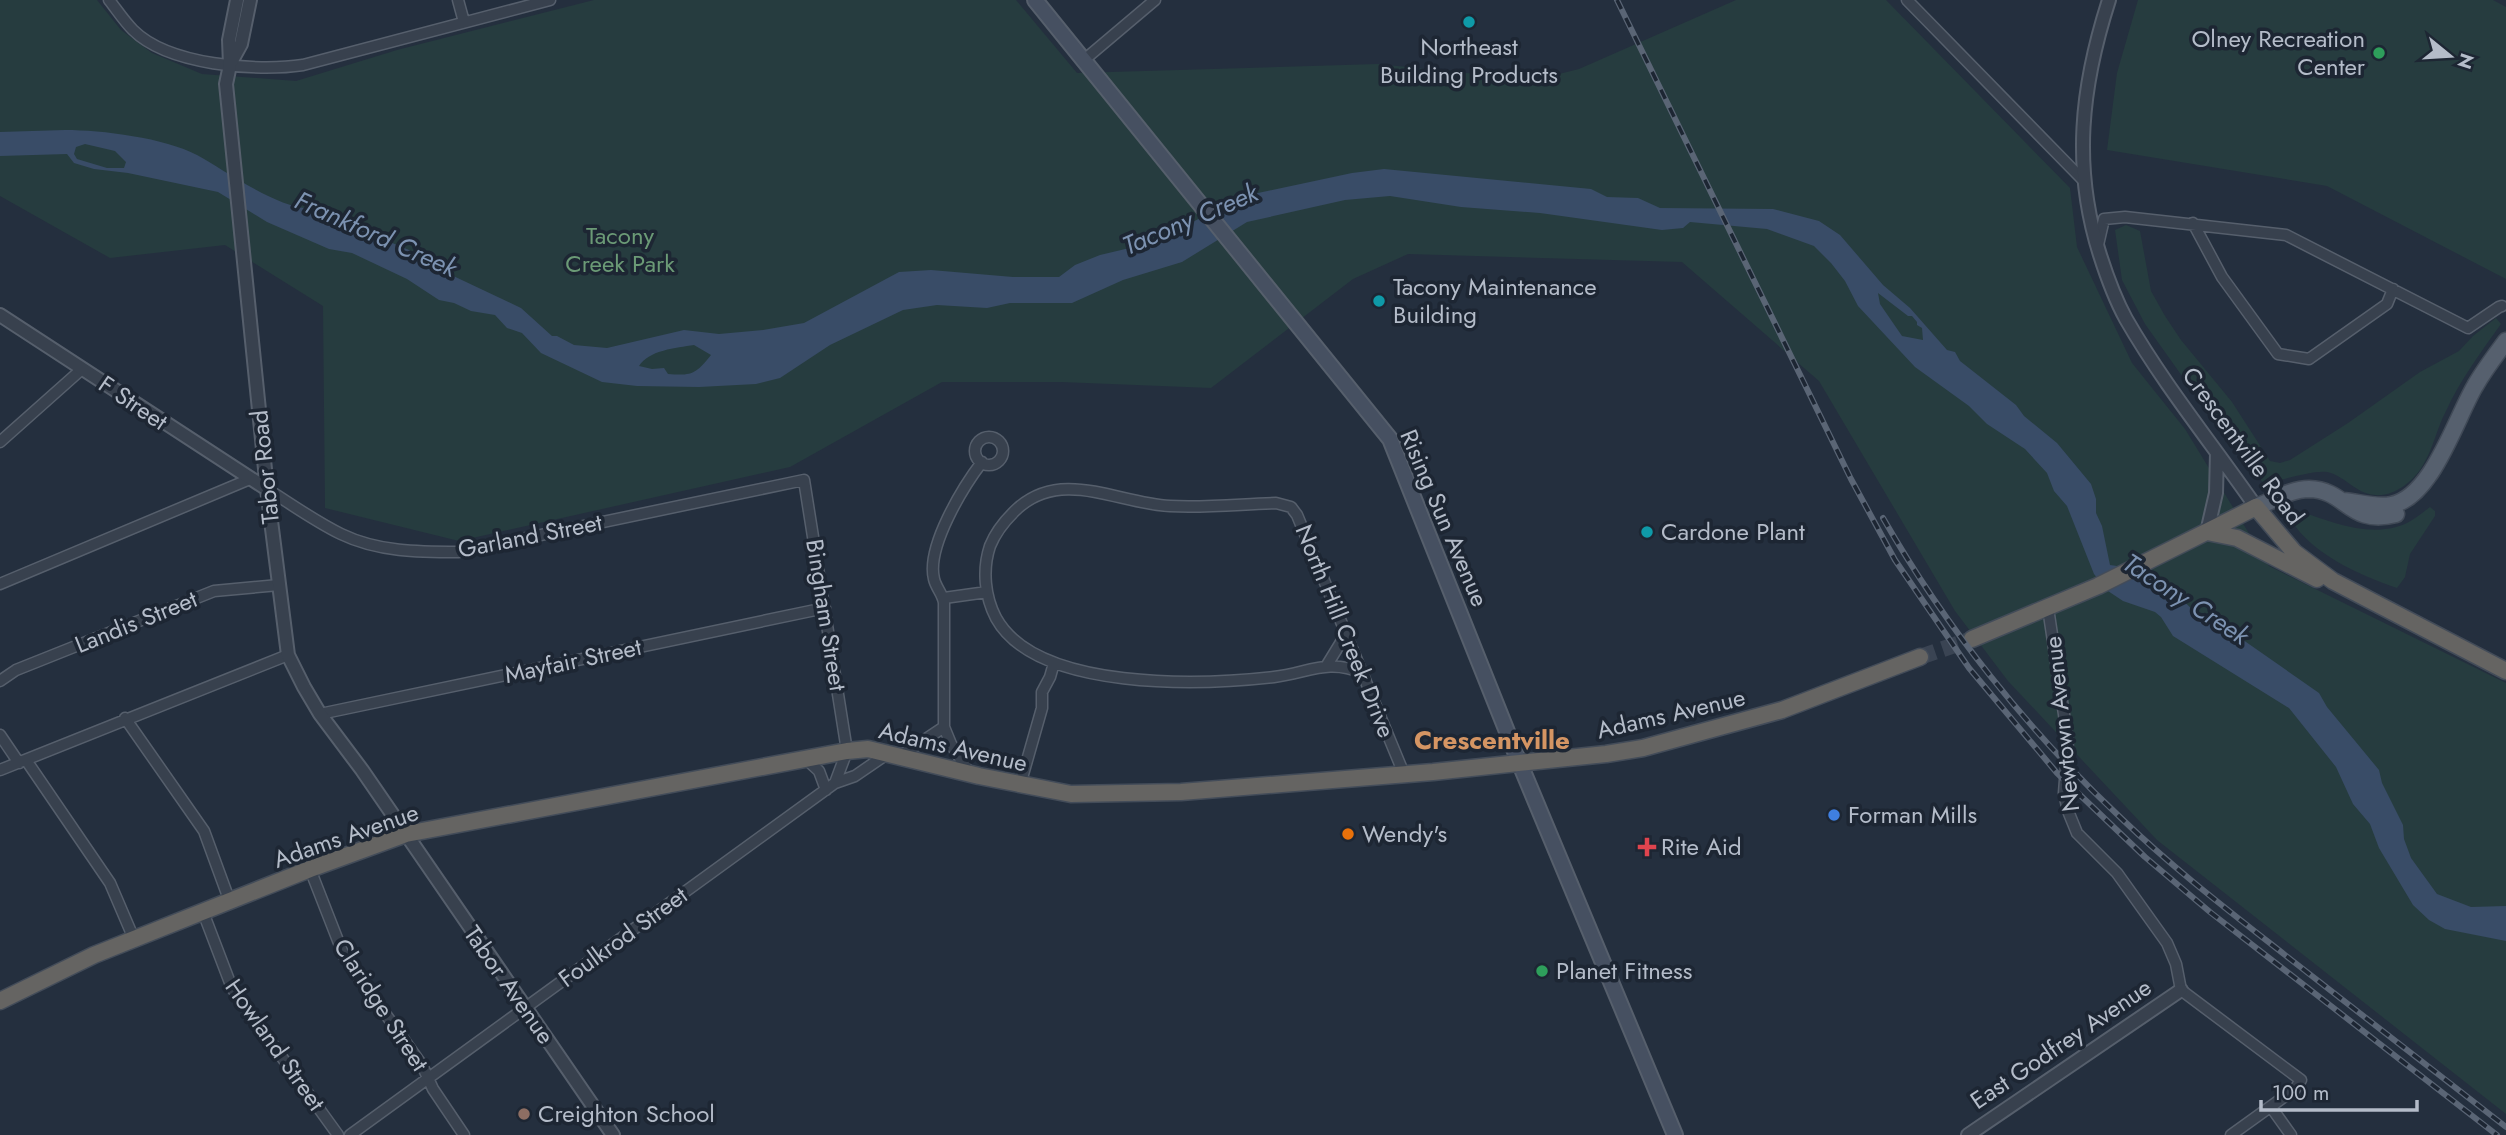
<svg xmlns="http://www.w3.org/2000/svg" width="2506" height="1135" font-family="Jost,sans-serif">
<rect width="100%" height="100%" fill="#242f3e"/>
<path fill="#263c3f" d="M0,0H97L121,30L152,53L202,74L296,81L397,50L594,0H1016L1077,73L1377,64L1535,80L1579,69L1736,0H1886L2070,188L2077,247L2132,363L2185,429L2269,566L2506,683V1114L2157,840L2008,681L1955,611L1819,381L1682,262L1408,254L1353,279L1211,388L1061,382H942L790,467L459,541L325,508L323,306L225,245L110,258L0,196Z
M2138,0H2493L2506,7V279L2327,186L2107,150L2117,73Z
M2126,225L2140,231L2151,291L2165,316L2181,340L2232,402L2270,461L2280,463L2290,460L2348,423L2420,372L2459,351L2473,336L2496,318L2501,324C2481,352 2460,380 2446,411C2437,428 2433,449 2423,465C2414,481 2394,497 2375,495C2356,494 2344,475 2327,472C2312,470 2279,481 2264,484L2214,421L2145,324L2122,280L2115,230Z
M2430,507L2435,511V516L2410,554L2405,577L2397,588C2359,575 2312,554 2291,520L2300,511C2333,523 2373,539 2407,523C2415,519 2423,512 2430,507Z"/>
<path fill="#394c67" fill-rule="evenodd" d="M65,130C102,130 165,138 197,155C224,170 279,209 309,208L409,250L447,273L521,308L552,336H557L574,345L607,348L684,330L719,334L763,330L804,323L899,272L931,270L1013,277H1059L1075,265L1100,255L1155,242L1221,207L1258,193L1352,173L1384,169L1591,189L1607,197L1638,198L1660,208L1773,209L1819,221L1840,235L1883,285L1910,308L1947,350L1955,352L1960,361L2016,405L2024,416L2057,443L2091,484L2096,499V513L2102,526L2110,565L2138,569L2163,581L2198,615L2236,635L2319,693L2327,707L2379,770L2382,783L2403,825L2404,839L2411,858L2437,894L2471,907L2506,906V941L2445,929L2429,920L2413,905L2379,848L2370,824L2353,804L2336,767L2289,708L2173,636L2161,617L2155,612L2123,601L2108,591L2094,574L2067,506L2054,491L2047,473L2025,449L1987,424L1969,406L1915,367L1858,306L1845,281L1831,263L1814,246L1767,229L1690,222L1683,228L1662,230L1540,213L1461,207L1390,196L1345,200L1247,222L1182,262L1123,280L1072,303H1010L987,308L937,305L903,310L830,345L780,378L756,384L699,387L637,386L602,382L541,353L522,333L507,328L495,315L471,311L454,303L439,300L407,279L352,253L329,249L267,222L218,192L128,173L94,169L74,163L67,154L0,156V132ZM85,144L115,151L126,162L124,168H107L77,159L74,154L76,147ZM1878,293L1908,316H1912L1917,322V325L1922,328L1923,340L1902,336L1880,304ZM694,345L711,355C696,374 692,376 668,374L664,368L652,369L639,366C649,350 676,348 694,345Z"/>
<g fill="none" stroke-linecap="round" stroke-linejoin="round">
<path stroke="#3a4453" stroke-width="16" stroke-dasharray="16 8" stroke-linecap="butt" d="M1920,657L1972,639"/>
<g stroke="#565f6c" stroke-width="13">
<path id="minor" d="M109,0C117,10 124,21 133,30C168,65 256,72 303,65L550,0
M458,0L464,22
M1907,0L2083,180
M1084,60L1155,0
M2193,223L2222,277L2278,354L2309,359L2387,304L2393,289
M2098,245L2104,219L2125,217L2286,235L2468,328L2499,307L2502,306
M975 451a14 14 0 1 1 28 0a14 14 0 1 1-28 0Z
M0,442L82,369
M267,489C291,504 316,522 341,534C378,552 419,552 459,552L804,480L847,751L835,783L350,1135
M0,584L250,479
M944,598L987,592
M2048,608L2068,741L2064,793L2068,811L2077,833L2117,873L2167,943L2176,964L2181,990L2301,1080L2295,1089L2231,1135
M1327,665L1346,634
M1362,673C1328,658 1308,673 1274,677C1203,685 1037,692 996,618C985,597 982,570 990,546C996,531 1006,519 1018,508C1063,468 1119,504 1170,506C1206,508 1241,504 1276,503L1291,507L1297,515L1404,774
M0,681L16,670L214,591L279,585
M320,714L825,608
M125,718L204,831L230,902
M944,727C944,686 944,645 944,603C943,594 936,588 934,579C926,547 963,487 982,462
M0,735L19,763
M899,757L944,727L951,744L970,774
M806,759L819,771L826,790
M26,760L110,883L134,939
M0,770L288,655
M835,783L855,776L887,754
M1020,785L1042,708V692L1050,677L1054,663
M310,869L344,956L422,1065L433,1089L464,1135
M203,912L232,988L338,1135
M2271,1107L2291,1135"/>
</g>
<g stroke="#565f6c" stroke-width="16">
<path id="tertiary" d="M237,0L229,40L230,65L226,84L267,489L288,655L304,687L320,714L362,770L613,1135
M2109,0C2081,87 2072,167 2100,255C2107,277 2115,299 2126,319C2164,385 2213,445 2256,507
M230,64L241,44L250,0
M0,315L267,489
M2207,532L2216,493L2217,453
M1968,1135L2181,990"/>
</g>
<g stroke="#565f6c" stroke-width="18">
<path id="secondary" d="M1035,0L1390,439L1520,764L1675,1135"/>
</g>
<g stroke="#414a57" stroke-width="19">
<path id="primary" d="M2343,501C2358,502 2375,508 2391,505C2432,498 2456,418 2475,386C2484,370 2495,356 2506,341
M2256,507C2273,501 2290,489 2309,489C2348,490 2348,526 2396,514"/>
</g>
<g stroke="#434c59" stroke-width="19">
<path id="trunk" d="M2207,532L2237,538L2317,579
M1972,639L2098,586L2256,507L2294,552L2333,581L2506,671
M0,1001L94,955L310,869L406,834L847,751L868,749L979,776L1071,794L1181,792L1433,772L1606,754L1643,748L1782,710L1920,657"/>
</g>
<use href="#minor" stroke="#38414e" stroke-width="10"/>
<use href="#tertiary" stroke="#38414e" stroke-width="12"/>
<use href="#secondary" stroke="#465061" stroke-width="14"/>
<use href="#primary" stroke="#56606e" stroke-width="16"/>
<use href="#trunk" stroke="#656462" stroke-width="16"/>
<g stroke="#5a6575" stroke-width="6">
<path id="rail" d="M1617,0L1851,479L1895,560L1969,668L2057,773L2145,857L2210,912L2497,1135
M1883,518C1946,628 2029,732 2122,819C2173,868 2229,911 2285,955C2358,1012 2432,1069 2506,1127"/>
</g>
<use href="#rail" stroke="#1d2633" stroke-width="3.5" stroke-dasharray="10" stroke-linecap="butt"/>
</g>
<g fill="#0f9aa8" stroke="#1d2633" stroke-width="2.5">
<circle cx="1469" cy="22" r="7"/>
<circle cx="1379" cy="301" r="7"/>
<circle cx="1647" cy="532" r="7"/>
</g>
<g fill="#2e9e5b" stroke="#1d2633" stroke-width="2.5">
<circle cx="2379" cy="53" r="7"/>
<circle cx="1542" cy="971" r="7"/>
</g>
<circle fill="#3f7fe0" stroke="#1d2633" stroke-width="2.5" cx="1834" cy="815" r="7"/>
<circle fill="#e8710a" stroke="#1d2633" stroke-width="2.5" cx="1348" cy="834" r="7"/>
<path fill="#e0444e" stroke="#1d2633" stroke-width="2.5" d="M1643.5 836.5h7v7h7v7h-7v7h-7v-7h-7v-7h7z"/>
<circle fill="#8d6e63" stroke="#1d2633" stroke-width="2.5" cx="524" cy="1114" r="7"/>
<g text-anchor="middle" stroke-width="7" stroke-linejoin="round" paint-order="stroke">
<g font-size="24" fill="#b4bcc9" stroke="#1d2633" text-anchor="start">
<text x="2365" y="47" text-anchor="end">Olney Recreation<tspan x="2365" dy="28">Center</tspan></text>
<text x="1469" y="55" text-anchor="middle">Northeast<tspan x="1469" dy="28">Building Products</tspan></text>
<text x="1393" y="295">Tacony Maintenance<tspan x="1393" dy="28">Building</tspan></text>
<text x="1661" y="540">Cardone Plant</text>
<text x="1848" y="823">Forman Mills</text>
<text x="1362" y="842">Wendy's</text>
<text x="1661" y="855">Rite Aid</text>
<text x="1556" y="979">Planet Fitness</text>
<text x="538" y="1122">Creighton School</text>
</g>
<g font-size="24" fill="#6b9a76" stroke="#1d2633">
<text x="620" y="244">Tacony<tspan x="620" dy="28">Creek Park</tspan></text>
</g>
<g font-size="24" fill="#b4bcc9" stroke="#1d2633">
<text transform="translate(133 403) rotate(34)" y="8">F Street</text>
<text transform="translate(2243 446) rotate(54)" y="8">Crescentville Road</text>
<text transform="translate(265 467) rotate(-96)" y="8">Tabor Road</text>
<text transform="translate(1444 518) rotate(67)" y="8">Rising Sun Avenue</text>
<text transform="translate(530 536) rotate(-11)" y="8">Garland Street</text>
<text transform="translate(826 615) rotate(81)" y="8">Bingham Street</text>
<text transform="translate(136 622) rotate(-22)" y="8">Landis Street</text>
<text transform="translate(1345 631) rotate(68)" y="8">North Hill Creek Drive</text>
<text transform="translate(573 661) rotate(-12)" y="8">Mayfair Street</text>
<text transform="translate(1671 714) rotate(-13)" y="8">Adams Avenue</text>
<text transform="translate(2062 724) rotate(-96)" y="8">Newtown Avenue</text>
<text transform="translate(953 747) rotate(13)" y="8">Adams Avenue</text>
<text transform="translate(346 836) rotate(-19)" y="8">Adams Avenue</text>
<text transform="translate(623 937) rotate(-36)" y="8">Foulkrod Street</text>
<text transform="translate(509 985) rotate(55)" y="8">Tabor Avenue</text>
<text transform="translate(381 1005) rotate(57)" y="8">Claridge Street</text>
<text transform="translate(2061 1044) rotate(-34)" y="8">East Godfrey Avenue</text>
<text transform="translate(275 1045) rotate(55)" y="8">Howland Street</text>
</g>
<g font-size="26" font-style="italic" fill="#7c92b1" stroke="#1d2633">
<text transform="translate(1190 219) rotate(-23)" y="9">Tacony Creek</text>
<text transform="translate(376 234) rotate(24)" y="9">Frankford Creek</text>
<text transform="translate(2186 599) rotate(33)" y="9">Tacony Creek</text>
</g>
<g font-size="26" font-weight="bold" fill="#d59563" stroke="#1d2633">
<text x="1492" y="749">Crescentville</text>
</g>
</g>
<g transform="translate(2450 56) rotate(108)" stroke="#1d2633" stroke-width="5" paint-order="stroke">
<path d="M0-5L12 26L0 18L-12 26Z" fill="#b4bcc9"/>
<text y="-10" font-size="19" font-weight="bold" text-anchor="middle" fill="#b4bcc9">N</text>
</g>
<path d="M2261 1100v10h156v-10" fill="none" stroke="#b4bcc9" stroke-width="3.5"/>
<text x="2272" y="1100" font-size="21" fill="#b4bcc9" stroke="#1d2633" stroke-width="5" paint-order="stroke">100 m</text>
</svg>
